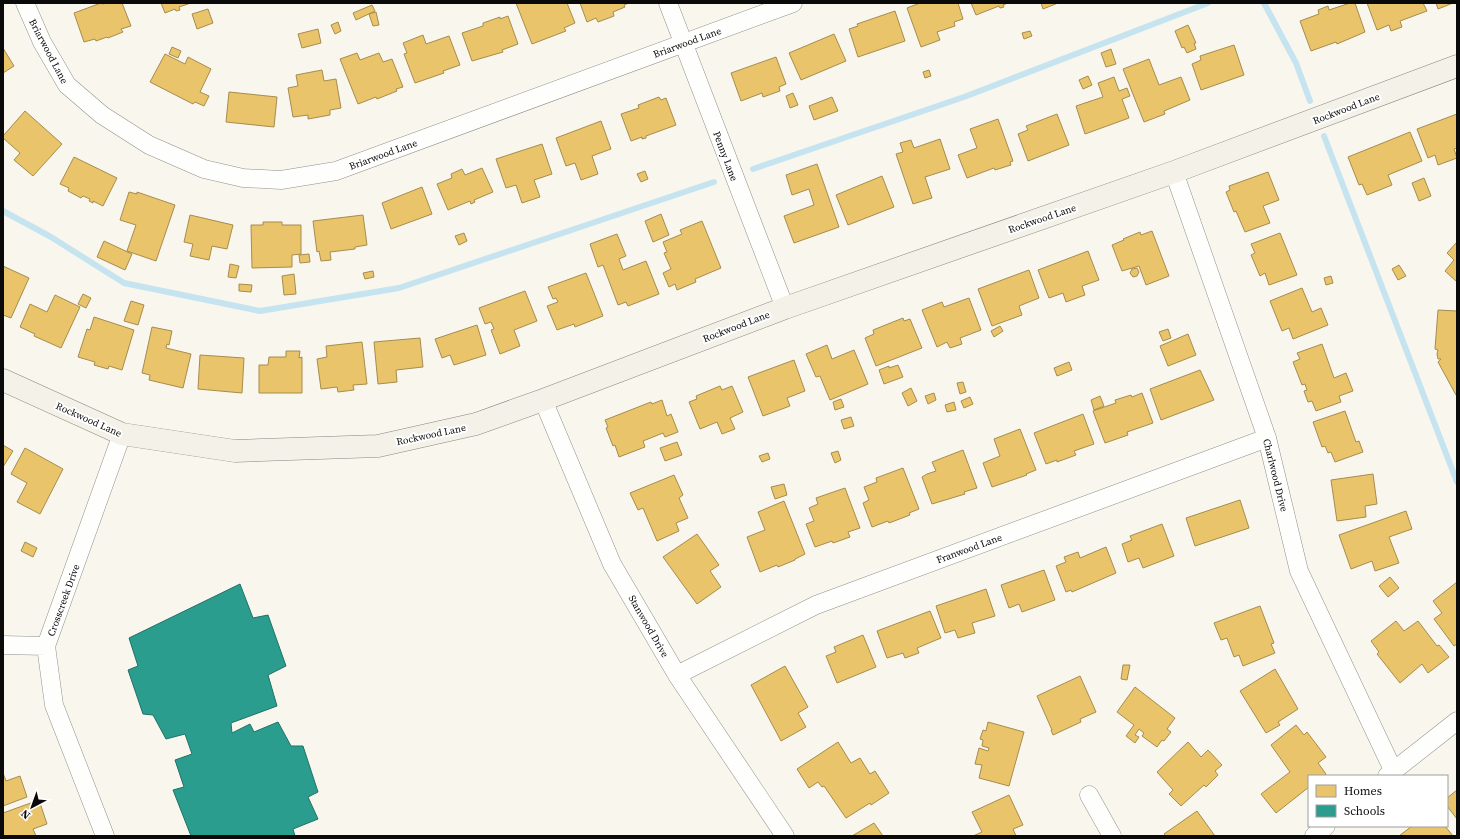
<svg xmlns="http://www.w3.org/2000/svg" width="1460" height="839" font-family="'Source Serif 4',serif">
<rect width="100%" height="100%" fill="#f9f6ed"/>
<path fill="#e9c46a" stroke="#a68c4d" d="M101,3L103,4L107,3H122L131,26L121,29L123,32L108,38L107,37L96,41L95,39L84,42L74,13Z
M161,3H191L179,7L180,10L176,11L175,9L165,13Z
M516,3H567L575,23L564,28L566,31L532,44Z
M580,3H629L624,5L625,7L613,12L614,16L598,22L596,18L587,22Z
M920,3H958L963,19L954,22L955,26L937,32L940,40L921,47L907,8Z
M971,3H1008L1003,5L1004,7L1000,8L999,6L976,15Z
M1041,3H1058L1043,9Z
M1350,3H1355L1365,32L1337,44L1336,42L1311,51L1300,21L1319,14L1318,10L1328,6L1329,10Z
M1367,3H1423L1427,11L1400,21L1402,27L1391,31L1389,25L1377,30Z
M1436,3H1453L1438,9Z
M372,5L375,11L356,20L353,13Z
M208,9L213,23L197,29L192,14Z
M895,11L905,41L858,57L849,29L858,26L857,24Z
M376,12L379,25L373,26L369,14Z
M508,16L518,44L502,50L503,52L472,61L462,33L483,26V23L500,17V19Z
M338,22L341,31L335,34L331,25Z
M1188,25L1196,43H1194L1196,49L1187,53L1184,47L1182,48L1175,31Z
M318,29L321,43L302,48L298,34Z
M1030,31L1032,36L1024,39L1022,33Z
M834,34L846,61L801,80L789,53Z
M423,35L426,44L449,36L460,65L443,71L444,73L415,83L404,54L407,53L403,43Z
M1234,45L1244,75L1201,90L1192,64L1201,60L1200,56Z
M172,47L181,51L178,58L169,54Z
M3,48L14,66L3,73Z
M1111,49L1116,64L1106,67L1101,53Z
M357,53L360,60L379,53L383,62L392,59L403,87L396,89L397,91L377,99L376,97L358,104L340,59Z
M165,54L185,64L188,57L211,69L200,92L209,96L204,106L195,102L193,104L150,82Z
M776,57L786,84L779,87L780,91L763,97L762,93L741,101L731,73Z
M1149,59L1159,85L1181,77L1190,100L1164,111L1165,114L1144,122L1123,69Z
M322,70L324,81L336,79L341,108L330,110V115L308,119V115L293,117L288,88L298,86L296,75Z
M929,70L931,76L925,78L923,72Z
M1088,76L1092,85L1083,89L1079,80Z
M1114,77L1119,91L1127,88L1130,96L1122,99L1129,118L1085,134L1076,106L1103,97L1098,83Z
M229,92L277,97L274,127L226,122Z
M793,93L798,105L790,108L786,96Z
M659,97L661,100L666,98L676,125L646,136V138L642,139V137L631,141L621,114L639,108L638,105Z
M832,97L838,111L814,120L809,106Z
M25,111L62,144L33,176L14,160L20,153L3,138V136Z
M1057,114L1069,145L1028,161L1018,134L1028,130L1026,126Z
M1457,114V148L1454,149L1457,158L1438,165L1435,155L1428,158L1417,129Z
M998,119L1013,161L1010,162L1011,165L995,170L994,168L967,178L958,155L977,148L970,129Z
M601,121L611,149L592,156L598,174L581,180L575,163L566,166L556,138Z
M1410,132L1422,161L1388,175L1392,185L1367,195L1362,184L1359,185L1348,157Z
M940,139L950,169L925,177L932,198L913,204L896,154L903,152L900,143L911,140L914,148Z
M542,144L552,174L534,180L540,197L522,203L516,185L506,188L496,159Z
M74,157L117,178L103,206L93,201V203L89,201L90,199L83,196L81,198L68,191L69,188L60,184Z
M817,164L839,227L794,243L784,216L814,205L809,189L792,195L786,175Z
M482,168L493,192L474,200L475,202L471,204L470,201L448,210L437,184L452,178L451,174L462,169L465,175Z
M645,171L648,179L641,182L637,174Z
M1268,172L1279,200L1263,206L1270,223L1245,232L1236,211L1234,212L1226,192L1230,190L1229,186Z
M882,176L894,207L848,225L836,195Z
M1424,178L1431,196L1419,201L1412,183Z
M422,187L432,214L391,229L382,203Z
M129,192L137,194V192L175,205L156,261L127,251L136,225L120,220Z
M661,214L669,235L653,242L645,221Z
M190,215L233,225L227,249L212,246L209,260L190,256L193,244L184,242Z
M363,215L367,245L355,247V249L330,252L331,260L321,261L319,251L317,252L313,221Z
M702,221L721,268L695,279L696,282L677,290L675,284L669,287L663,273L671,269L664,253L667,252L663,242L682,234L680,230Z
M263,222H282V225H301V254L292,255V267L252,268L251,225H263Z
M1152,231L1169,276L1146,285L1139,266L1122,271L1112,245L1124,240L1123,239L1140,232L1141,235Z
M464,233L467,241L459,245L455,236Z
M1280,233L1297,275L1269,285L1265,273L1260,276L1251,255L1255,253L1251,244Z
M617,234L626,256L619,259L623,270L646,261L659,294L628,306L626,302L618,305L603,265L598,267L590,244Z
M104,241L132,254L125,270L97,257Z
M1457,242V282L1445,271L1454,260L1447,253Z
M1088,251L1099,280L1082,286L1085,295L1066,302L1063,293L1049,298L1038,270Z
M309,254L310,262L300,263L299,255Z
M230,264L239,266L236,278L228,277Z
M1399,265L1406,276L1398,280L1392,269Z
M3,266L29,278L11,318L3,315Z
M1137,268L1139,272L1137,276L1133,277L1130,273L1132,269Z
M1029,270L1039,298L1019,306L1022,315L992,326L978,289Z
M373,271L374,277L365,279L363,273Z
M586,273L603,316L575,327L574,324L557,330L547,306L558,302L556,298L553,299L548,287Z
M294,274L296,294L284,295L282,276Z
M1331,276L1333,283L1326,285L1324,278Z
M239,284L252,285L251,292L239,291Z
M1302,288L1312,312L1321,308L1328,325L1293,339L1289,328L1282,331L1270,301Z
M525,291L537,321L514,330L520,346L500,354L491,330L494,329L491,322L485,324L479,308Z
M83,294L91,298L86,308L78,304Z
M55,295L80,307L61,348L34,336L35,334L20,327L30,304L47,312Z
M969,298L981,330L960,338L962,344L950,348L947,342L937,347L922,310L942,302L944,307Z
M131,301L144,305L138,325L124,321Z
M1438,310L1457,311V394L1456,395L1438,362L1441,359H1438L1437,354L1438,350L1435,349Z
M94,317L134,330L122,370L109,366L108,369L94,365L95,362L78,357L87,329L90,330Z
M903,318L904,321L910,319L922,348L876,366L865,338L874,334L873,330Z
M477,325L486,355L454,365L450,355L442,358L435,339Z
M1000,326L1003,331L994,337L991,331Z
M152,327L172,331L169,345L167,344L166,348L191,354L183,388L149,380L150,375L142,373Z
M1168,329L1171,338L1163,341L1159,332Z
M1188,334L1196,355L1168,366L1160,346Z
M420,338L423,367L396,370L397,382L378,384L374,342Z
M362,342L367,384L353,385L354,390L338,392L337,387L321,389L317,359L327,357L326,346Z
M1322,344L1334,378L1346,373L1353,391L1339,396L1341,402L1316,411L1312,401L1308,402L1304,391L1307,390L1305,384L1302,385L1293,362L1300,359L1297,353Z
M827,345L832,359L854,350L868,384L830,400L820,376L816,377L806,354Z
M286,351H300L299,358L302,357V393H259V365H268L269,357H286Z
M200,355L244,358L242,393L198,389Z
M794,360L805,391L787,398L790,406L763,416L748,377Z
M1069,362L1072,370L1057,376L1054,368Z
M898,365L903,377L884,384L879,370L889,366V368Z
M1200,370L1214,400L1161,420L1150,389Z
M963,382L966,392L960,394L957,383Z
M720,386L722,390L732,386L743,412L730,418L735,429L722,434L717,422L700,429L689,402L697,399L696,396Z
M911,388L917,401L908,406L902,393Z
M934,393L936,400L928,404L925,396Z
M1142,393L1153,423L1127,432L1128,435L1105,443L1093,411L1116,403L1115,400L1131,395L1132,397Z
M1100,396L1104,406L1094,410L1091,400Z
M970,397L973,404L964,408L961,401Z
M841,399L844,407L835,410L833,402Z
M662,400L667,416L671,414L678,432L665,437L663,433L643,441L645,447L619,457L615,445L613,446L606,428L608,427L605,420L651,402L652,404Z
M954,402L956,410L947,412L945,405Z
M1345,411L1356,442L1359,441L1363,452L1335,462L1331,452L1328,453L1325,446L1322,447L1313,422Z
M1083,414L1094,444L1074,451L1076,455L1057,462V460L1046,464L1034,433Z
M851,417L854,426L844,429L841,420Z
M1020,429L1036,470L1026,474L1027,475L992,487L983,463L1000,456L994,439Z
M677,442L682,455L665,461L660,448Z
M3,445L13,451L3,467Z
M25,448L63,469L40,514L17,502L27,483L11,474Z
M963,450L977,488L964,492L965,494L932,504L922,477L927,474L936,471L932,462Z
M838,451L841,460L835,463L831,453Z
M768,453L770,459L762,462L759,456Z
M903,468L919,509L909,513L910,515L889,523L888,521L872,527L863,503L869,500L864,487L877,482L876,478Z
M1373,474L1377,504L1365,506L1366,517L1337,521L1331,480Z
M674,475L683,495L679,498L688,518L676,523L679,531L657,541L643,508L638,510L630,493Z
M784,484L787,495L775,499L771,487Z
M845,488L860,528L848,532L850,537L833,543L832,541L815,547L806,524L814,521L809,508L818,504L816,498Z
M1240,500L1249,528L1195,546L1186,518Z
M784,501L805,554L795,559V560L778,567L777,565L760,572L747,537L765,530L758,512Z
M1406,511L1412,529L1389,537L1399,563L1375,571L1372,561L1351,569L1339,535Z
M1162,524L1174,556L1143,568L1139,558L1128,562L1122,544L1132,540L1130,536Z
M697,534L719,565L710,571L721,587L697,604L663,557Z
M25,542L37,548L33,557L21,551Z
M1106,547L1116,573L1072,592L1071,590L1066,592L1056,566L1066,562L1064,557L1078,552L1080,558Z
M1044,570L1055,600L1022,612L1019,604L1009,608L1001,585Z
M1390,577L1399,588L1388,597L1379,586Z
M1457,582V644L1454,646L1434,619L1442,613L1433,601Z
M986,589L995,616L972,623L975,633L958,638L955,630L945,633L936,606Z
M1260,606L1274,643L1271,644L1275,653L1243,666L1239,655L1234,657L1227,638L1221,640L1214,623Z
M930,611L941,638L917,648L919,653L905,658L903,653L887,658L877,631Z
M1396,621L1404,631L1418,621L1437,646L1439,645L1449,657L1428,673L1422,664L1400,683L1377,654L1379,652L1371,641Z
M863,635L876,667L837,683L826,656L836,652L834,647Z
M1123,665H1130L1127,680L1121,679Z
M785,666L808,707L798,713L806,727L781,741L751,685Z
M1275,669L1298,709L1278,722L1280,725L1266,733L1240,691Z
M1080,676L1096,712L1080,719L1081,722L1053,735L1051,730H1052L1037,696Z
M1135,687L1175,718L1167,729L1171,732L1164,741L1162,740L1157,747L1142,736L1144,733L1139,729L1135,735L1139,737L1135,743L1126,736L1134,725L1117,712Z
M988,722L1024,732L1009,786L979,778L982,765L975,764L979,748L988,751L989,748L982,746L983,740L980,739L983,730L986,731Z
M1296,725L1304,735L1307,732L1326,757L1318,763L1326,774L1324,776H1309V787L1276,813L1261,794L1290,772L1271,745Z
M838,742L851,763L860,758L870,774L875,771L889,793L871,805L870,803L846,818L824,786L822,787L818,782L809,788L797,769Z
M1188,742L1201,757L1208,750L1222,765L1215,771L1218,775L1206,787L1204,785L1181,806L1169,794L1173,790L1157,772Z
M3,773L6,781L20,776L27,797L3,806Z
M1457,790V819L1447,806V798Z
M1009,795L1023,825L1013,829L1016,836H973L982,832L972,812Z
M39,800L47,824L33,829L36,836H3V813Z
M1197,811L1215,836H1166L1164,834Z
M874,823L883,836H852Z
M1412,826H1445L1453,836H1399Z"/>
<path fill="#2a9d8f" stroke="#207167" d="M240,584L253,618L268,615L286,666L268,675L277,706L231,723L232,733L250,724L254,732L278,722L291,746H303L318,792L308,797L318,819L293,829L295,836H191L173,790L184,787L175,760L192,754L185,734L166,739L153,715L143,714L128,670L138,666L129,638Z"/>
<g fill="none" stroke-linecap="round" stroke-linejoin="round">
<path stroke="#c6e4f0" stroke-width="6" d="M1264,3L1296,63L1310,101
M1324,136L1457,482
M753,169L964,97L1208,3
M3,211L51,237L124,283L260,311L399,288L714,182"/>
<g stroke="#92908c" stroke-width="19">
<path id="street" d="M25,3L42,42L67,85L102,115L149,145L204,169L243,178L281,180L336,171L793,3
M668,3L785,308
M1174,172L1267,438L1299,571L1393,770
M543,400L612,564L677,675L785,836
M3,645L46,646
M677,675L816,605L1267,438
M1387,776L1457,721
M1089,795L1112,836
M105,836L54,705L46,646L122,434
M1314,836L1326,826"/>
</g>
<g stroke="#888783" stroke-width="23">
<path id="secondary" d="M3,380L122,434L235,451L378,446L476,424L543,400L785,308L1174,172L1457,66"/>
</g>
<use href="#street" stroke="#fefefc" stroke-width="18"/>
<use href="#secondary" stroke="#f3f1e8" stroke-width="22"/>
</g>
<g text-anchor="middle" stroke-width="4" stroke-linejoin="round" paint-order="stroke">
<g font-size="10" fill="#0a0a0a" stroke="#fff">
<text transform="translate(687 42) rotate(-20)" y="4">Briarwood Lane</text>
<text transform="translate(49 51) rotate(62)" y="4">Briarwood Lane</text>
<text transform="translate(1346 108) rotate(-21)" y="4">Rockwood Lane</text>
<text transform="translate(383 154) rotate(-20)" y="4">Briarwood Lane</text>
<text transform="translate(726 156) rotate(69)" y="4">Penny Lane</text>
<text transform="translate(1042 218) rotate(-19)" y="4">Rockwood Lane</text>
<text transform="translate(736 326) rotate(-21)" y="4">Rockwood Lane</text>
<text transform="translate(89 419) rotate(24)" y="4">Rockwood Lane</text>
<text transform="translate(431 434) rotate(-12)" y="4">Rockwood Lane</text>
<text transform="translate(1276 475) rotate(76)" y="4">Charlwood Drive</text>
<text transform="translate(969 548) rotate(-20)" y="4">Franwood Lane</text>
<text transform="translate(63 600) rotate(-70)" y="4">Crosscreek Drive</text>
<text transform="translate(649 626) rotate(60)" y="4">Stanwood Drive</text>
</g>
</g>
<rect width="1460" height="839" fill="none" stroke="#0a0a0a" stroke-width="8"/>
<rect x="1308" y="775" width="140" height="52" fill="#ffffff" stroke="#9d9d9d"/>
<rect x="1316" y="785" width="20" height="12" fill="#e9c46a" stroke="#9d9d9d"/>
<text x="1344" y="795" font-size="12" fill="#0a0a0a">Homes</text>
<rect x="1316" y="805" width="20" height="12" fill="#2a9d8f" stroke="#9d9d9d"/>
<text x="1344" y="815" font-size="12" fill="#0a0a0a">Schools</text>
<g transform="translate(32 807) rotate(221)" stroke="#ffffff" stroke-width="3" paint-order="stroke">
<path d="M0-3L7 15L0 10L-7 15Z" fill="#0a0a0a"/>
<text y="-6" font-size="11" font-weight="bold" text-anchor="middle" fill="#0a0a0a">N</text>
</g>
</svg>
